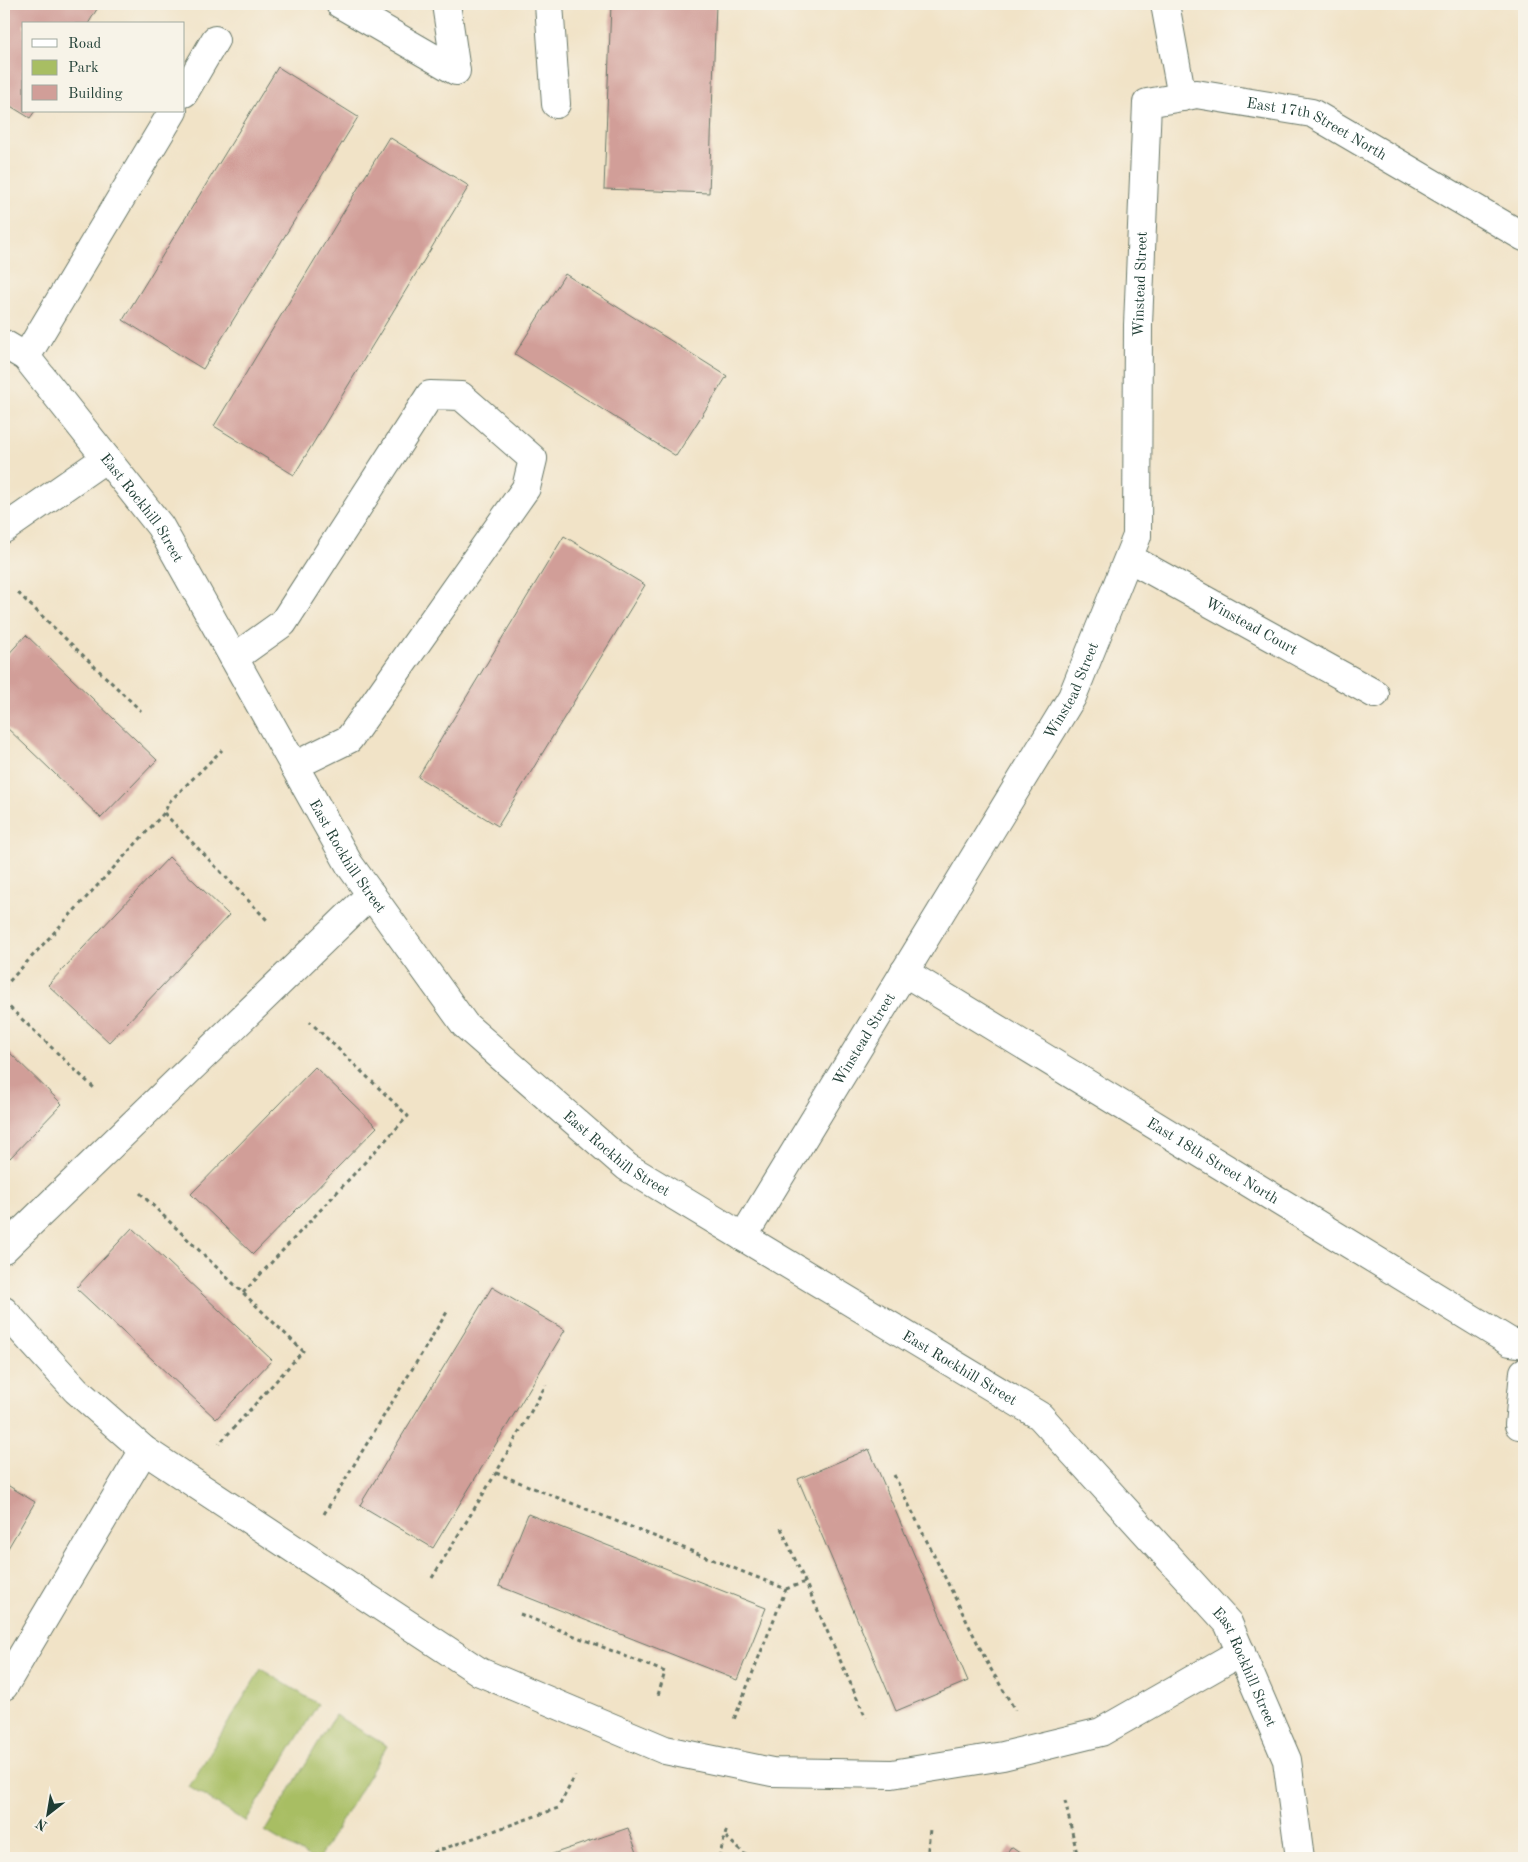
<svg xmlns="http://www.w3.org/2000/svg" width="1528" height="1862" font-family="'Old Standard TT',serif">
<rect width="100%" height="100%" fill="#f7f3e8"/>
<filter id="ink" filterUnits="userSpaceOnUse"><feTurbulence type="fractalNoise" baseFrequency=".02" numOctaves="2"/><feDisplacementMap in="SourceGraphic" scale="10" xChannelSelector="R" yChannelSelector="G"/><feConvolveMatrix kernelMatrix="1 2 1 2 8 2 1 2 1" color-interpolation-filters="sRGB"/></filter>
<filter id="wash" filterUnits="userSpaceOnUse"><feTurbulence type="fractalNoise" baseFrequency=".0096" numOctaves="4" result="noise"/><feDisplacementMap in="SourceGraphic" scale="20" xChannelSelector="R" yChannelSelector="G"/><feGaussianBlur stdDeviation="1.12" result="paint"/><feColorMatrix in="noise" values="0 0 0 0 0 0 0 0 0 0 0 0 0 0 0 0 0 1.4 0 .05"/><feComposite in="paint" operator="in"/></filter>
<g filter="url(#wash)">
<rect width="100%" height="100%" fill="#f1e3c7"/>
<path fill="#a8be63" stroke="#647e4c" d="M261,1669L318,1704L246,1822L189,1787Z
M335,1715L387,1746L319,1858H310L265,1831Z"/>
<g id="blocks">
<path fill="#d19e98" d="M4,4H100L88,24H24V111H35L30,118L4,102Z
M611,4H716L709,193L604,189Z
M278,67L358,117L203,369L123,320Z
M389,137L469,186L294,475L214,426Z
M565,274L727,376L676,456L515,354Z
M564,536L645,585L498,826L418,777Z
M26,635L157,760L101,818L4,725V659Z
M169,857L229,915L109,1042L48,985Z
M4,1047L62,1104L10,1158L4,1152Z
M315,1067L377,1127L253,1254L191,1194Z
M132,1228L272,1360L216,1419L76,1288Z
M492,1287L565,1330L433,1548L360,1505Z
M869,1449L968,1681L896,1711L798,1479Z
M4,1483L35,1502L4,1555Z
M528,1514L766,1608L737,1680L499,1586Z
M628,1828L639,1858H541Z
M1011,1847L1027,1858H1003Z"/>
</g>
</g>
<g filter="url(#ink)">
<use href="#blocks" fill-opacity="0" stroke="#687767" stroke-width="1"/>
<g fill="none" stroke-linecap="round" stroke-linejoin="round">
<g stroke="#687767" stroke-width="30">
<g id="minor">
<path d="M340,4L456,71L446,4"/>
<path d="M549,4L556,104"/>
<path id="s1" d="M1165,4L1182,97L1196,94L1312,113L1524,237"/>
<path d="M184,93L215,40"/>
<path id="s2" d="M4,344L26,357L160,526L349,864L465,1025L627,1167L1040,1416L1228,1623L1287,1760L1300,1858"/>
<path d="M26,357L173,111"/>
<path d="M4,529L106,458"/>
<path id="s3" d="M1129,558L1375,694"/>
<path d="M234,658L283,623L430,395L461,396L533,459L526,488L349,739L294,766"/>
<path id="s4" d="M904,972L1510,1342L1524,1344"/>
<path id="s5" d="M743,1237L1072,697L1137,536L1138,325L1147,103L1182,97"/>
<path d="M4,1249L371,894"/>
<path d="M4,1311L76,1390L144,1450L480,1672L665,1750L772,1772L892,1774L1003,1756L1101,1732L1241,1652"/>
<path d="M1519,1425L1524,1372"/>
<path d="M4,1686L144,1450"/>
</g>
</g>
<path stroke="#687767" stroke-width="3" stroke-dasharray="4 4" stroke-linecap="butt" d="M18,593L141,711
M4,789L7,783
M164,813L268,921
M4,987L164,813L170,801L222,750
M4,1002L94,1088
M140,1193L303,1351L219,1444
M243,1293L408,1116L310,1022
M496,1473L786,1589L733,1722
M894,1475L989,1666L1015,1710
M324,1514L447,1312
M781,1528L866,1718
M432,1578L496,1473L546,1385
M786,1589L805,1582
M520,1614L665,1672L658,1695
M1065,1801L1078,1858
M726,1837L749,1858
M426,1855L558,1808L575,1776
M719,1858L727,1828
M927,1858L930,1829"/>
<use href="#minor" stroke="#fff" stroke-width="28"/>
</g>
</g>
<g text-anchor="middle" stroke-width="4" stroke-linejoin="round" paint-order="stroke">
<g font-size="15" fill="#1f3d34" stroke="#f7f3e8">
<text dy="5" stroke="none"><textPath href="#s1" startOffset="236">East 17th Street North</textPath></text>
<text dy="5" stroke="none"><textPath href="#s5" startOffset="1058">Winstead Street</textPath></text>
<text dy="5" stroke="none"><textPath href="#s2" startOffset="216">East Rockhill Street</textPath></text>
<text dy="5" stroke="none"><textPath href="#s3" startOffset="140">Winstead Court</textPath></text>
<text dy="5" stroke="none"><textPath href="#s5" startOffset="638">Winstead Street</textPath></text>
<text dy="5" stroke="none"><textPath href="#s2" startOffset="621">East Rockhill Street</textPath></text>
<text dy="5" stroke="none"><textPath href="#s5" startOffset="232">Winstead Street</textPath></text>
<text dy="5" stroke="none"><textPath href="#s2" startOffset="1026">East Rockhill Street</textPath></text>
<text dy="5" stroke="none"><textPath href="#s4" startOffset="362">East 18th Street North</textPath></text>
<text dy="5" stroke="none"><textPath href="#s2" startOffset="1431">East Rockhill Street</textPath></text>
<text dy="5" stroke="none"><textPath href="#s2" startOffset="1851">East Rockhill Street</textPath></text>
</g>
</g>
<rect width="1528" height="1862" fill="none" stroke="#f7f3e8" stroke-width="20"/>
<rect x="22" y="22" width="162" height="90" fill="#f7f3e8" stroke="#a1aaa0"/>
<rect x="32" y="39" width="25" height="8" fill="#ffffff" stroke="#a1aaa0"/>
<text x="68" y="48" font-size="15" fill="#1f3d34">Road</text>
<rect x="32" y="60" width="25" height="15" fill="#a8be63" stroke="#a1aaa0"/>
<text x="68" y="72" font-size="15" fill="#1f3d34">Park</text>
<rect x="32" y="85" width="25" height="15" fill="#d19e98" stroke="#a1aaa0"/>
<text x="68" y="98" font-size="15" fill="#1f3d34">Building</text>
<g transform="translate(48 1814) rotate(211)" stroke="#f7f3e8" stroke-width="4" paint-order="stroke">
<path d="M0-4L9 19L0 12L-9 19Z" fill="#1f3d34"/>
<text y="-8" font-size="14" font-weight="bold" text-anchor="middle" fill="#1f3d34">N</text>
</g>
</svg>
